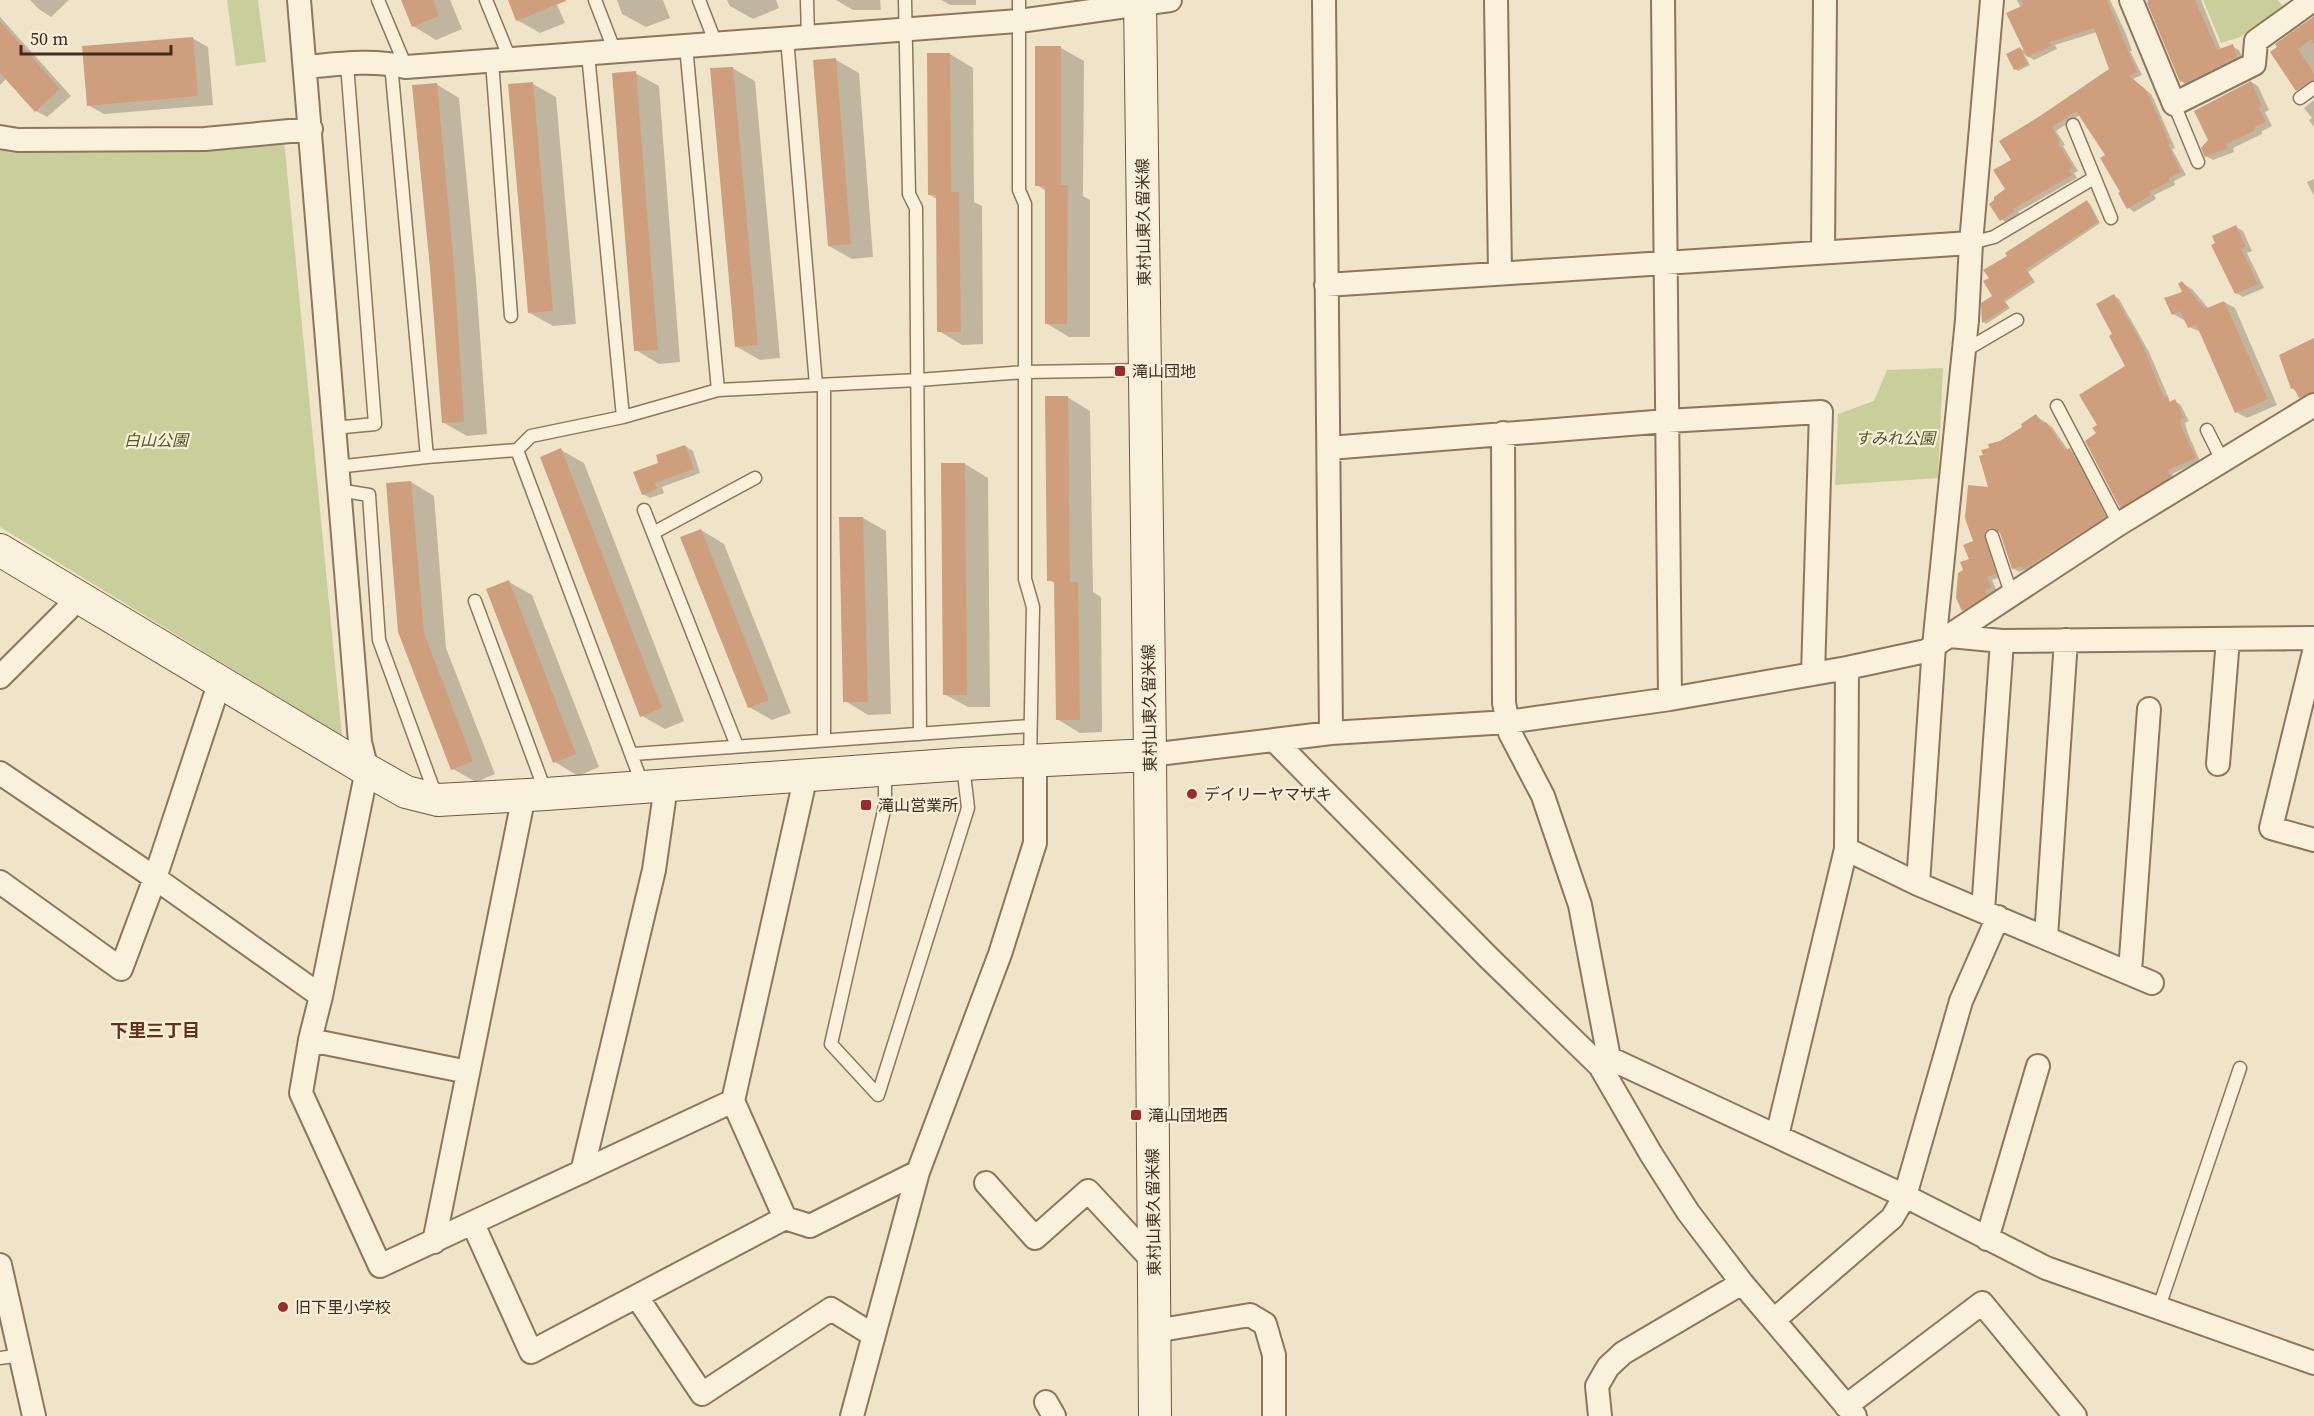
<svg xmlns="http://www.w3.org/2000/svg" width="2314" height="1416" font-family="'Source Serif 4','Noto Sans JP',serif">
<rect width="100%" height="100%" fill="#f0e4c8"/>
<path fill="#c9cf9b" d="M227,0H258L266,62L236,66Z
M2203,0H2278L2282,6L2240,37L2221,43Z
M284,140L342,736L0,527V149L20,152L206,150Z
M1943,368L1938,478L1835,485L1838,414L1874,401L1887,370Z"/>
<path fill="#0003" d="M30,0H69L51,17L40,10Z
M403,0H450L462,29L436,40L413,26Z
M509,0H555L565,23L540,33L517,20Z
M617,0H663L670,18L646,27L622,14Z
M727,0H776L779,8L753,19L730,6Z
M836,0H880L881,10H853Z
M941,0H976V5H950Z
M2017,0H2110L2126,34L2132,51H2130L2142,75L2133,79L2151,94L2154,100L2175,148L2172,149L2186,175L2174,181L2175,185L2154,195L2156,199L2134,212L2129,208L2120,194L2122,193L2107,156L2080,115L2056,131L2065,145L2063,146L2078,171L2074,173L2077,178L2018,212L2020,215L2007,223L2001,219L2013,160L2041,117L2111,69L2097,32L2055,45L2057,49L2034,60L2024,54L2030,65L2018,71L2015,69L2020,48L2026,52L2021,8Z
M2147,0H2201L2221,50L2232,46L2239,50L2244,61L2188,85L2181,81Z
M0,17L71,96L47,117L36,111L7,78L0,85Z
M2314,18V86L2303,93L2297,89L2279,47Z
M192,38L208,47L213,105L104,114L88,105Z
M1061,48L1084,61L1083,196L1090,200V337H1069L1046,323V191L1037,185Z
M950,54L973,68L974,202L982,206L983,344L962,345L939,331L937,199L930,195Z
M836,60L859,73L873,257L852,259L829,246Z
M732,68L755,81L780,358L760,360L737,347Z
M635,73L659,86L680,362L659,364L636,350Z
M2251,82L2258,86L2269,110L2265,112L2272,126L2262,131V134L2233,148L2234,152L2213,160L2206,156L2210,141Z
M436,84L459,98L476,280L487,434L467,436L444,423Z
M533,84L556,97L576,324L553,326L530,313Z
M2314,100V127L2309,120L2312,118L2304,108Z
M2314,179V196L2307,182Z
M2087,202L2090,204L2100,223L2028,272L2035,282L2005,302L2010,308L1986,324L1984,322L1983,304L1994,296L1991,278L2009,257Z
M2236,227L2243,231L2252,251L2247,253L2264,288L2243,297L2236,293Z
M2182,283L2192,289L2209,309L2224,302L2235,308L2277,405L2247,418L2236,412L2201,332L2189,327L2186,319L2184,320L2173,314L2184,293Z
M2114,296L2119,299L2149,352L2169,399H2167L2175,408L2171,400L2180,404L2189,421L2185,423L2187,431L2200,461L2172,474L2176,480L2127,510L2121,507L2098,434L2099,426L2127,366L2114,334Z
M2314,341V395L2305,400L2292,388Z
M1067,397L1090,411L1093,592L1101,597L1102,732L1080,733L1057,719L1056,584L1049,580Z
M2036,416L2052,427L2068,450L2076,453L2111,520L2031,572L2027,569L2019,572L2013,568L2000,531H1995L1990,537L2001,577L1992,580L1997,591L1991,594L1992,598L1970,613L1964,610L1965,571L1971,560L2001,442L2024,427Z
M685,446L693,451L700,473L662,487L664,493L650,498L643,494L660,463Z
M561,450L584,463L684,721L665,729L642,716Z
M965,464L988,478L990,707H968L944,694Z
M411,482L434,496L446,648L495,774L476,782L453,769L399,632Z
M863,518L886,531L891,714L868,715L845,701Z
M701,530L724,544L791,713L772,720L749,707Z
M509,582L532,595L599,767L578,776L555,762Z"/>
<path fill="#cf9f7d" d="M401,0H433L439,16L412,27Z
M508,0H566V1L516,21Z
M2021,0H2107L2137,72L2129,76L2145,89L2149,96L2170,144L2168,145L2181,172L2169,178V182L2149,192L2151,195L2127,209L2118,193L2120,192L2100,158L2105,155L2076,111L2052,127L2060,142L2058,143L2073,167L2069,170L2072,175L2013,209L2015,211L2000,221L1989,204L1994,200V197L2005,189L1993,170L2011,160L1999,141L2040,116L2109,69L2094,28L2050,42L2052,46L2027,57L2006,13L2024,5Z
M2149,0H2195L2217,50L2233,44L2237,57L2184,84L2183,81L2180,82L2147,3Z
M2314,16V44L2311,39L2298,49L2314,73V80L2296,91L2270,52L2277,47L2275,44Z
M0,21L60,89L35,112L0,73Z
M193,37L198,96L87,106L82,46Z
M1035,46H1061V185H1068L1067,324H1045V186H1035Z
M2020,47L2027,64L2014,70L2006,54Z
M927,53H950L951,192H959L961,332H937L936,195H928Z
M836,58L851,244L828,246L813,60Z
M733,67L758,345L735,347L710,68Z
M636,71L658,350L634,351L612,73Z
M2251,81L2262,106L2259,108L2266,122L2255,127L2254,131L2226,144L2228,148L2205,157L2201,148L2208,140L2194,111Z
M533,82L553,311L528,313L508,84Z
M437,83L454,266L464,422L442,423L430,268L412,85Z
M2087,200L2098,222L2026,269L2033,280L2003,300L2008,306L1982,323L1981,303L1992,296L1983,281L1989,278L1983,270L2007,256L2005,253Z
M2236,225L2246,247L2241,249L2258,284L2235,294L2211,245L2215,243L2212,236Z
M2182,281L2205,309L2224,301L2268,399L2235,413L2196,324L2188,328L2180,311L2172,315L2164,298L2182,292L2178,284Z
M2114,294L2144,348L2164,398L2167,396L2170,402L2175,399L2184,418L2180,420L2181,426L2196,458L2168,470L2171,477L2120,508L2085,441L2096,433L2092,428L2097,425L2079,395L2125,366L2109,336L2112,334L2096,304Z
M2314,338V392L2299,398L2294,388L2291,389L2279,355Z
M1045,396H1068L1070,582H1078L1080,720H1056L1054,581H1047Z
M2036,414L2042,423L2046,422L2065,450L2070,448L2106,517L2024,569L2022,566L2012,569L2000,533L1994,528H1989L1984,535L1996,574L1987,577L1992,587L1985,591L1987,595L1962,611L1956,598L1958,573L1963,570L1960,562L1969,559L1963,545L1973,541L1965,518L1968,485L1988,487L1979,456L1983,455L1981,450L1989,448L1988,444L2000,441L2022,427L2021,424Z
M685,445L694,469L655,483L657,489L642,495L633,472L658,463L656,455Z
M561,448L662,708L640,717L540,457Z
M941,463H965L967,695H943Z
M411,481L424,633L473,761L451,770L398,632L386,483Z
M839,517H863L868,702H843Z
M701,529L769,700L748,708L680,537Z
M509,580L576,754L553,763L486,589Z"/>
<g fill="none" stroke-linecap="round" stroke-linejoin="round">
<g stroke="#8d765c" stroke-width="15">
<path id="lane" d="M378,0L406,67
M486,0L510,59
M595,0L615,52
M699,0L716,44
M807,0L808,37
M905,0L909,194L916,208L920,734
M1019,0V190L1025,204V579L1033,607L1030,761
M787,38L816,385
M686,46L718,390
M588,54L623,417
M492,61L511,316
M391,64L427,457
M2300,98L2314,88
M2174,104L2198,162
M2073,125L2111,218
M1971,243L1994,237L2094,178
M1964,351L2017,320
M2057,406L2119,524
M334,428L375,424L347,64
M2207,430L2222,460
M517,450L643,786
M336,467L427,457L517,450L531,436L623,417L718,390L918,380L1025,372L1144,370
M338,490L369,495L379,640L436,796
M644,510L737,746
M653,533L755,478
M1992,536L2011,593
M475,601L546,793
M824,740V385
M633,754L1030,726
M885,770V806L831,1044L878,1095L968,808L963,765
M2159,1307L2240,1068
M0,1358L21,1355"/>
</g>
<g stroke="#8d765c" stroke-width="26">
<path id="street" d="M299,0L360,742L367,770L321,996L310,1040L468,1072
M1324,0L1331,733
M1496,0L1500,273
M1663,0L1670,699
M2131,0L2174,104L2254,64L2256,41L2313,0
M305,67C338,64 373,59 406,67L1019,21L1170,0
M0,137L18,140L205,139L311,129
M1823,252L1825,0
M1326,285L1971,243
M1503,433L1504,703L1510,733L1543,796L1580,905L1609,1058
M1329,448L1667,421L1821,412L1813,674
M1950,636L2002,641L2314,638
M2314,652L2271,828L2314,840
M0,677L80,597
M1274,740L1331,733L1508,722L1670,699L1847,668L1926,651L2119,524L2314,405
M1150,755L1274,740L1489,958L1600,1066L1651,1154L1688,1212L1742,1283L1855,1416
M2218,764L2228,639
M0,773L155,878L321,996
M806,775L733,1101L785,1218L810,1226L918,1172
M1846,849L1918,884L2152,983
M0,882L121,969L155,878L220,681
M1918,884L1934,646L1967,320L1971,243L1992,0
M1983,911L2002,641
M2046,937L2066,640
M2130,972L2149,709
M310,1040L301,1093L380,1266L733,1101
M1609,1058L1905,1196L2046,1268L2314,1363
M1777,1136L1846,849L1847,668
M582,1172L654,870L666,786
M986,1183L1035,1238L1088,1191L1154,1262
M473,1224L531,1352L785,1218
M1987,1239L2038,1066
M434,1242L524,795
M0,1265L34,1416
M637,1297L702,1394L831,1309L873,1335
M1774,1320L1892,1218L1905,1196L1961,1001L1998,917
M1155,1331L1250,1315L1265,1324L1274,1355V1416
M1046,1402L1054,1416
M1846,1406L1982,1303L2075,1416
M852,1416L918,1172L1000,954L1035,843V761
M1600,1416L1597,1386L1608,1367L1623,1353L1742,1283"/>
</g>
<g stroke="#6f573f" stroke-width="34">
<path id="secondary" d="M1140,0L1150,755L1155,1416
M0,550L367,770L406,792L438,800L546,794L963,764L1150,755"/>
</g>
<use href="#lane" stroke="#faf1dc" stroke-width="12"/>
<use href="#street" stroke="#faf1dc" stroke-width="22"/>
<use href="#secondary" stroke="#faf1dc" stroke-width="32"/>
</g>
<g fill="#9e2a2b" stroke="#f7eed8" stroke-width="2">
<rect x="1114" y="365" width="12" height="12" rx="3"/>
<circle cx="1192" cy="794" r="6"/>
<rect x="860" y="799" width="12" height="12" rx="3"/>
<rect x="1130" y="1109" width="12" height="12" rx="3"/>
<circle cx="283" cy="1307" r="6"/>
</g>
<g text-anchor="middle" stroke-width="4.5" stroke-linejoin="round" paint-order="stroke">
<g font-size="16" fill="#3d2e20" stroke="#f7eed8">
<text transform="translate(1143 222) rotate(-91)" y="6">東村山東久留米線</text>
<text transform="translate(1149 708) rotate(-91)" y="6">東村山東久留米線</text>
<text transform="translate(1153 1212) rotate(-91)" y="6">東村山東久留米線</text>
</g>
<g font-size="16" fill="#3d2e20" stroke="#f7eed8" text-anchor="start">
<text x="1132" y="377">滝山団地</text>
<text x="1204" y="800">デイリーヤマザキ</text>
<text x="878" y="811">滝山営業所</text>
<text x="1148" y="1121">滝山団地西</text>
<text x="295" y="1313">旧下里小学校</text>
</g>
<g font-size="16" font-style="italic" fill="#4d5a26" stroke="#f7eed8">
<text x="1895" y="444">すみれ公園</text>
<text x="156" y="446">白山公園</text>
</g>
<g font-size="18" font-weight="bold" fill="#6b2e1e" stroke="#f7eed8">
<text x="155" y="1037">下里三丁目</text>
</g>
</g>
<path d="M21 45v9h150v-9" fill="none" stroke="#3d2e20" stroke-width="3"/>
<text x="30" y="45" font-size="18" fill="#3d2e20" stroke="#f7eed8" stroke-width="4.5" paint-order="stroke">50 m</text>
</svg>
